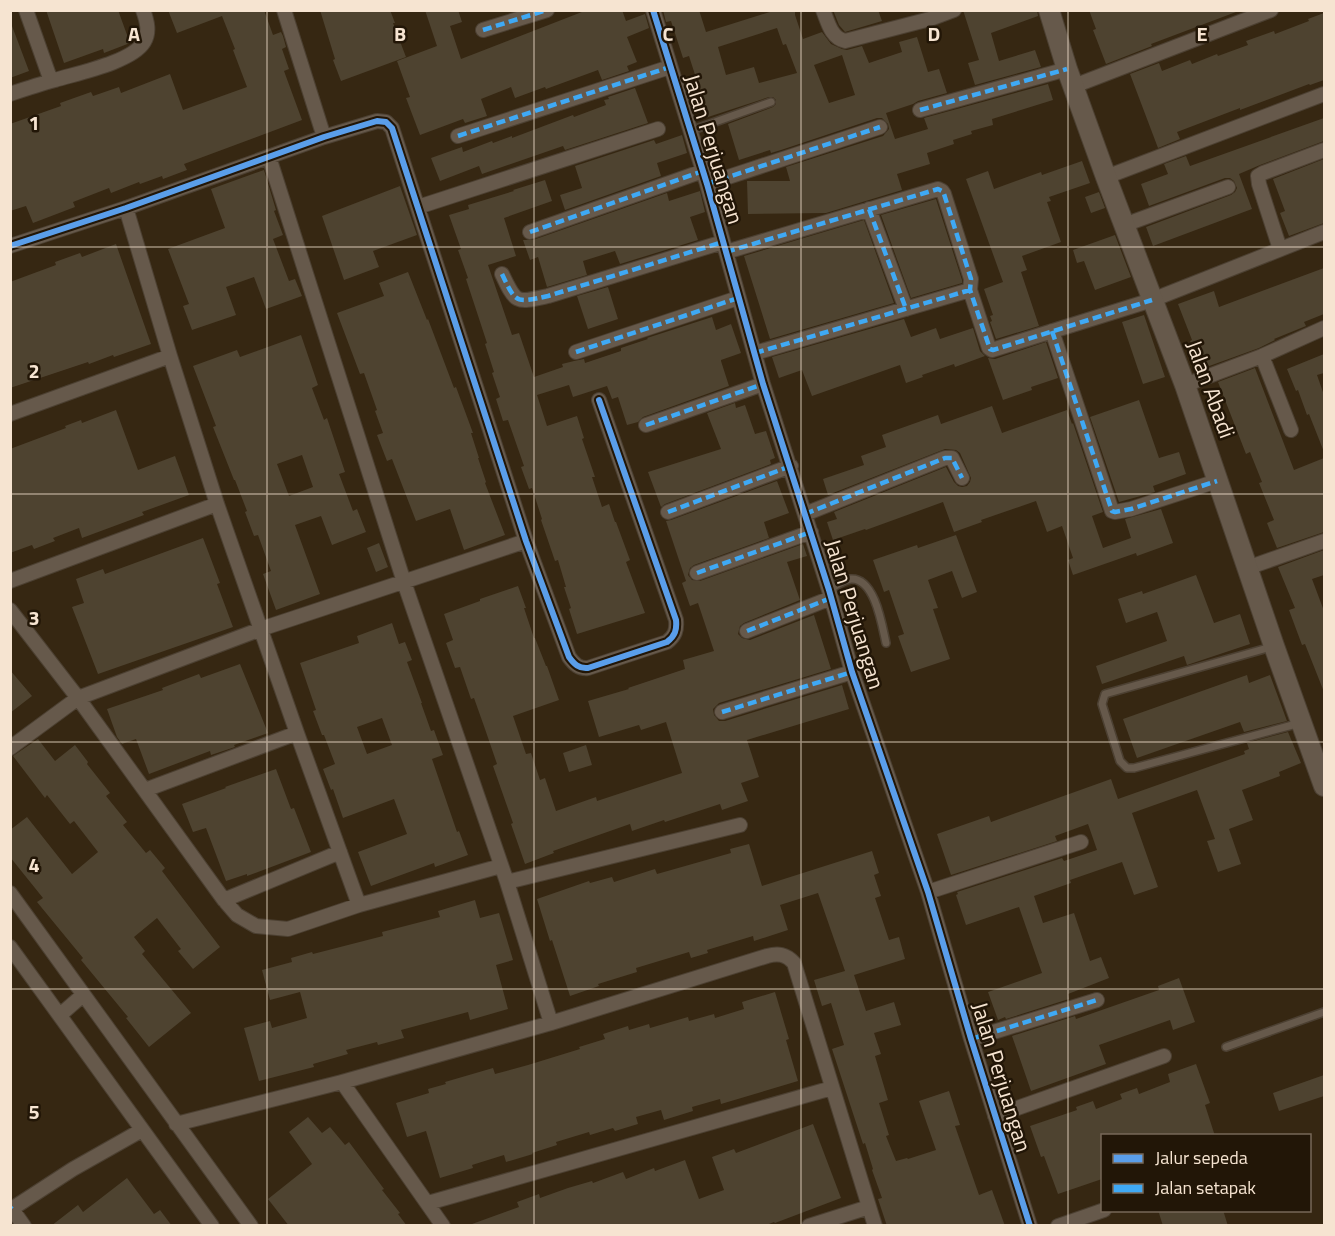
<svg xmlns="http://www.w3.org/2000/svg" width="1335" height="1236" font-family="'Titillium Web',sans-serif">
<rect width="100%" height="100%" fill="#362712"/>
<path fill="#4e4330" fill-rule="evenodd" d="M46,10H118L130,43L104,53L103,49L64,63Z
M168,10H264L273,35L281,32L283,36L286,47L282,49L289,69L284,71L302,120L184,164L187,170L163,179L162,176L140,184L139,182L111,193L109,188L73,202L75,207L33,223L26,206L10,211V124L61,106L60,103L91,92L93,96L119,87L121,93L170,74L183,110L247,87L233,50L235,49L222,16L177,33Z
M320,10H390L395,23H393L406,57L341,81L333,60L335,59Z
M425,10H458L462,22L450,26L461,59L587,10H622L626,21L645,14L649,28L627,37L637,62L627,66L629,71L602,80L598,70L546,89L545,87L515,98L511,87L481,99L487,116L465,123L463,119L420,135L406,98L410,97L397,61L437,46Z
M663,10H699L706,32L776,10H795V15L803,39L822,32L831,44L842,49L847,50L862,46L869,63L902,52L899,42L917,37L928,72L939,69L947,93L918,101L913,104L886,113L895,139L928,129L924,118L1048,84L1053,100L992,119L993,125L971,131L972,134L953,140L954,144L927,153L930,164L897,174L902,190L826,213L748,214L747,181H790L786,167L883,136L889,129L888,124L882,118H877L781,150L771,153L770,150L739,160L728,124L773,107L776,104V100L773,97H769L705,118L699,100L697,101L692,86L698,84L689,56L683,58L671,21L666,22ZM777,28L783,45L786,44L797,73L759,83L754,67L726,75L718,47ZM842,55L855,95L829,103L814,65Z
M833,10H878L882,21L845,32L839,25Z
M963,10H1037L1038,16L991,33L999,61L1035,50L1041,67L975,85L968,63L979,60Z
M1089,10H1236V12L1151,44L1152,46L1106,64L1093,30L1096,29Z
M1324,13V80L1310,85L1309,84L1240,110V108L1177,132L1180,139L1158,148L1130,74L1159,63L1162,71L1190,60L1192,64L1217,54L1218,56L1248,45L1246,41L1274,31L1275,34L1309,21L1308,19Z
M10,26H12L29,71L10,78Z
M635,88L648,123L565,150L563,146L482,174L479,166L440,181L431,158L462,147L463,152L492,141L493,143L512,136V138L573,115L574,117L606,105L604,100L609,99L608,97Z
M1324,118V141L1260,165L1239,174L1252,209L1153,246L1146,227L1231,195L1235,192L1237,188L1234,181L1230,178H1225L1149,206L1141,184L1168,174L1164,164L1186,156L1190,166Z
M682,135L687,153L657,163L661,176L565,210L560,195L582,188L575,166L654,140L656,144Z
M1324,159V223L1289,236L1280,213L1285,211L1273,179Z
M1082,161L1090,183L1049,197L1051,201L1047,202L1061,242L1022,256L1027,270L1021,272L1039,326L996,339L990,322L992,321L990,316L993,315L984,289L1003,282L966,179L988,171L994,189L1041,172L1042,175Z
M264,170L276,210L274,211L283,235L273,239L289,281L295,279L302,296L266,309L254,277L226,287L236,315L192,330L183,306L189,304L168,249L225,228L211,189Z
M545,180L552,201L504,218L516,256L488,265L512,335L519,333L534,377L563,367L562,364L574,361L584,359L585,363L621,351V348L648,339L647,338L712,317L716,330L731,324L741,353L721,360V361L729,386L643,417L638,422L627,425L618,397L612,399L607,386L573,397L569,385L537,395L547,426L577,416L584,438L582,439L595,477H592L602,507L609,504L615,522H616L630,560L626,562L645,613L577,634L569,609L571,608L564,587H566L558,560L555,561L541,520L542,519L532,488L529,489L521,467L524,466L508,420L503,421L496,399L500,397L492,373L494,372L485,344L487,343L466,279L468,278L458,250L461,249L449,215L469,209L468,205L514,191L513,190Z
M400,186L417,235L373,251L379,267L344,280L322,216Z
M700,191L705,212L690,217L698,240L620,264L615,251L583,261L587,275L547,287L538,257L530,260L523,240H533L667,193L669,201Z
M1099,192L1105,208L1091,213L1085,197Z
M936,199L962,280V283L911,298L881,215Z
M864,220L894,303L770,339L744,256Z
M1115,235L1131,277L1095,290L1084,261L1077,263L1073,250Z
M116,244L151,344L114,357L113,355L89,364L88,362L10,388V282L56,265L55,262L80,253L82,257Z
M1324,268V314L1304,322L1306,326L1274,339L1275,340L1259,348L1201,369L1190,341L1192,340L1178,304L1214,291L1219,307Z
M408,272L427,320L428,319L454,388L456,387L473,433H471L479,458H478L486,482L485,483L505,535L464,550L450,509L416,521L392,459L387,461L377,435L383,433L375,411L377,410L364,373L360,374L337,313L384,296L379,283Z
M608,287L618,319L588,329L577,296Z
M1144,315L1165,377L1143,384L1122,322Z
M904,319L911,337L936,328L940,339L973,328L980,351L985,356L955,367L954,364L922,375L923,377L906,383L900,365L812,396L802,370L779,378L772,357Z
M301,335L318,385L312,388L324,420L327,418L345,472L339,474L353,511L357,509L366,532L332,545L321,516L295,525L320,594L276,610L263,574L271,571L258,535L254,536L245,512L247,511L235,480H234L213,427L216,426L193,366L237,350L240,357ZM302,455L313,487L289,496L277,464Z
M1046,342L1058,378L1031,387L1032,390L1003,400L988,358L995,359Z
M1324,354V373L1317,375L1324,395V452L1309,414L1307,415L1298,390L1296,391L1287,369Z
M1255,368L1294,470L1324,458V532L1277,548L1267,523L1274,520L1259,483L1262,482L1250,452L1246,454L1218,382Z
M1139,400L1159,458L1179,452L1186,474L1153,486L1155,492L1119,502L1090,417Z
M735,403L736,408L745,405L755,434L766,431L775,458L770,460L771,464L665,504L661,507L648,472L721,449L707,413Z
M992,406L1002,433L1067,410L1072,424L1073,423L1103,512L1092,516L1103,548L1131,538L1125,519L1161,509L1173,543L1137,556L1136,553L1073,575L1068,560L1073,558L1062,526L1047,532L1036,501L981,520L982,522L954,532L943,502L866,530L865,529L833,540L827,522L837,519L834,512L946,467L954,482L958,486L962,487L967,486L970,482L971,478L960,453L956,450L945,449L828,495L823,479L864,465L861,456L886,447L882,435L938,415L941,424Z
M116,410L138,470L175,456L189,495L142,512L144,515L82,538L79,528L53,538L55,541L34,549L32,545L10,553V449L66,428L65,426L81,420L82,423Z
M777,481L789,513L764,522L769,538L694,565L690,568L688,575L692,580L700,581L803,544L807,556L787,562L800,600L744,623L740,626L738,634L742,638L750,640L814,615L831,669L719,703L713,709L714,715L719,721H725L842,685L849,709L747,740L759,777L741,783L748,801L722,810L720,804L665,822L664,820L632,831L630,824L553,851L554,853L525,864L511,824L513,823L493,766L497,764L485,729L474,698L471,699L460,667L455,668L446,643L453,640L444,614L480,601V599L518,586L526,608H524L534,638H535L546,666H547L559,700L513,716L526,754L531,753L540,780L545,778L556,811L596,797L597,801L682,773L666,722L641,730L639,725L599,737L588,701L629,689L628,688L685,669L683,660L714,651L698,603L690,606L682,583L686,581L666,521L671,520Z
M956,535L977,592L962,598L952,571L928,580L938,608L933,609L950,659L911,672L898,636L904,634L889,590L884,592L873,560L917,545L918,548Z
M203,538L220,583L217,584L233,627L98,674L72,607L84,603L76,579L103,569L105,574Z
M379,543L388,567L376,572L367,548Z
M1324,550V575L1312,579L1324,611V692L1305,644L1302,645L1289,610L1295,608L1278,567Z
M1196,575L1214,623L1240,614L1250,644L1187,665L1184,656L1102,684L1096,666L1167,641L1157,612L1126,623L1118,599L1142,591L1143,594Z
M392,623L399,644L405,642L412,660L407,662L422,703H421L431,731L434,730L443,755L432,759L457,832L459,831L468,855L435,867L434,863L371,886L358,852L407,834L394,799L343,818L333,789L331,790L323,769L335,764L324,735H322L313,711L316,710L300,663L359,643L357,636ZM382,718L392,745L367,754L357,727Z
M240,664L268,733L234,745L235,747L211,755L210,751L149,774L136,739L122,744L117,737L107,709L163,690L162,688L199,674L201,678Z
M10,670L32,696L10,713Z
M1247,675L1249,683L1270,675L1287,721L1244,732L1240,722L1137,758L1123,719Z
M1288,732L1301,763L1279,772L1280,776L1242,790L1253,820L1229,829L1241,864L1218,872L1207,841L1215,839L1197,790L1132,813L1158,887L1134,895L1122,862L1070,880L1071,883L1034,896L1043,923L1074,913L1090,961L1101,957L1109,978L1068,994L1069,999L1006,1019L1005,1017L998,1020L988,992L1042,973L1019,907L966,925L956,895L958,894L957,892L1062,858L1064,861L1097,850L1088,824L1055,836L1057,841L951,875L937,834L989,816L991,822L1111,779L1118,799L1245,754L1244,751L1249,749L1247,743Z
M38,739L55,761L75,745L88,762L87,764L110,793L106,796L127,822L123,825L146,853L150,850L165,868L162,871L220,947L193,969L178,951L181,949L157,918L134,937L145,951L142,954L191,1013L149,1047L126,1018L128,1017L81,960L83,958L37,902L43,898L10,857V830L27,817L72,874L98,852L74,821L70,824L47,795L45,798L13,756Z
M586,745L592,765L569,772L563,753Z
M276,769L291,809L294,808L311,852L247,876V874L226,881L206,828L193,832L182,804L226,788L225,787Z
M749,844L762,886L872,851L879,873L874,875L881,896L875,898L889,940L899,937L905,959L854,975L866,1011L894,1002L901,1025L874,1033L881,1054L875,1056L888,1100L879,1103L889,1135L886,1136L896,1161L907,1158L908,1159L936,1150L919,1101L949,1091L960,1125L955,1126L979,1195L992,1190L1005,1226H887L878,1199L882,1198L872,1170L873,1169L865,1143L863,1144L832,1049L844,1045L831,1003L822,1006L814,980L845,971L818,893L780,905L788,930L754,941L753,936L707,950L708,953L691,958L689,952L636,968L637,972L598,984L599,986L570,996L552,940L550,941L537,899L589,881L590,883L612,877L614,882L655,869L657,874L731,853L730,849Z
M475,900L480,918L499,913L513,960L496,965L508,1009L470,1020L468,1012L401,1030L404,1038L378,1045L377,1042L346,1050L348,1054L313,1064L314,1067L259,1081L244,1028L270,1021L272,1028L307,1018L300,992L270,1000L262,970L292,962L291,958L312,952L313,954L383,936L382,932L440,917L438,911Z
M1179,978L1195,1022L1173,1030L1170,1020L1099,1045L1106,1064L1031,1091L1012,1036L1075,1016L1076,1019L1159,990L1158,986Z
M775,992L789,1039L786,1040L798,1081L721,1104L720,1099L692,1107L693,1111L664,1120L661,1110L636,1117L638,1124L615,1131L613,1128L590,1135L589,1132L556,1142L557,1145L532,1153L533,1154L506,1162L504,1155L472,1165L473,1168L440,1178L426,1131L407,1137L396,1103L429,1093L428,1089L446,1084L445,1082L493,1068L495,1074L528,1065L580,1049L579,1047L605,1039L603,1034L628,1026L629,1030L649,1024L650,1028L688,1017L689,1021L714,1014L715,1018L744,1009L742,1002Z
M1196,1064L1210,1103L1205,1105L1215,1136H1102V1179L1058,1194L1044,1156L1041,1157L1030,1126L1077,1110L1076,1107L1093,1101L1096,1109L1122,1099L1120,1094L1137,1088L1139,1094L1170,1082L1168,1074Z
M1324,1075V1096L1279,1111L1273,1093Z
M308,1117L322,1133L330,1127L345,1145L349,1142L384,1189L382,1190L400,1213L398,1214L407,1226H289L268,1199L312,1164L289,1132Z
M813,1124L841,1198L775,1223L774,1222L764,1226H472V1224L519,1207L517,1202L539,1194L540,1198L568,1188L592,1181L593,1183L623,1172L626,1179L654,1168L655,1171L685,1160L699,1199L724,1190L712,1157L734,1149L736,1153Z
M127,1178L154,1214L160,1210L172,1226H51L78,1205L83,1212Z
M1158,1210H1223L1228,1226H1163Z"/>
<g fill="none" stroke-linecap="round" stroke-linejoin="round">
<g stroke="#4c4032" stroke-width="10">
<path id="lane" d="M690,131L771,102
M829,590C836,586 843,580 851,579C875,578 882,625 886,643
M1271,647L1105,694L1102,704L1120,761L1127,768H1134L1300,723
M1226,1047L1324,1012"/>
</g>
<g stroke="#4c4032" stroke-width="16">
<path id="street" d="M26,10L51,81
M284,10L324,137
M653,10L707,184L763,384L829,590L852,672L928,892L971,1039L1030,1226
M823,10C828,22 831,38 845,41L930,19L954,10
M483,30L547,10
M1074,86L1271,10
M10,94C25,89 40,84 55,80C78,73 132,62 144,42C150,32 147,21 143,10
M920,110L1067,69
M458,136L670,67
M269,157L404,582L507,882L551,1023
M1106,177L1324,94
M707,184L880,127
M418,207L658,129
M126,208L170,356L217,504L297,733
M869,209L906,309
M1124,225L1228,187
M530,232L703,171
M10,246L126,208L324,137L377,121L386,122L392,128L526,541L569,657C574,664 579,669 588,668L667,642C675,636 677,630 676,620L599,400
M1280,249L1259,184L1258,176L1263,173L1324,150
M726,252L938,189L942,191L944,194L971,279L970,290L989,348L992,350L1152,300L1324,232
M502,274C516,304 516,303 548,296L723,242
M1052,331L1112,511L1115,512L1131,509L1217,481
M576,352L738,298
M755,353L970,290
M1262,356L1291,430
M1185,385L1262,356L1324,328
M10,414L170,356
M646,425L763,384
M668,512L791,466
M805,514L945,458H952L962,478
M1247,568L1324,541
M697,573L811,532
M10,581L217,504
M10,610L78,698L224,900L237,915L256,926L288,929L359,905L501,866
M747,631L831,598
M722,712L852,672
M10,748L78,698L261,629L526,541
M145,790L297,733L359,905
M507,882L740,825
M928,892L1081,842
M10,893L251,1226
M224,900L340,852
M10,947L212,1226
M60,1015L83,995
M971,1039L1097,1000
M342,1082L443,1226
M995,1116L1164,1056
M176,1124L342,1082L551,1023L767,956C778,953 786,954 794,963L875,1226
M428,1203L832,1088
M12,1209L24,1226
M10,1210L73,1169L142,1130
M809,1226L869,1207
M1058,1226L1104,1210"/>
</g>
<g stroke="#4c4032" stroke-width="22">
<path id="secondary" d="M1049,10L1067,69L1106,177L1185,385L1274,646L1324,786"/>
</g>
<use href="#lane" stroke="#66594b" stroke-width="7"/>
<use href="#street" stroke="#66594b" stroke-width="14"/>
<use href="#secondary" stroke="#66594b" stroke-width="20"/>
<path stroke="#3fa9f5" stroke-width="4.5" stroke-dasharray="9 4.5" stroke-linecap="butt" d="M483,30L547,10
M920,110L1067,69
M458,136L670,67
M707,184L880,127
M869,209L906,309
M530,232L703,171
M726,252L938,189L942,191L944,194L971,279L970,290L990,349L993,350L1152,300
M502,274C516,304 516,303 548,296L723,242
M1052,331L1112,511L1115,512L1131,509L1217,481
M576,352L738,298
M755,353L970,290
M646,425L763,384
M668,512L791,466
M805,514L945,458H952L962,478
M697,573L811,532
M747,631L831,598
M722,712L852,672
M971,1039L1097,1000
M10,1207L12,1209"/>
<g stroke="#221607" stroke-width="10">
<path id="cycleway" d="M653,10L707,184L763,384L829,590L852,672L928,892L971,1039L1030,1226
M10,246L126,208L324,137L377,121L386,122L392,128L526,541L569,657C574,664 579,669 588,668L667,642C675,636 677,630 676,620L599,400"/>
</g>
<use href="#cycleway" stroke="#5a9eea" stroke-width="6"/>
</g>
<path fill="none" stroke="#f6e4d1" stroke-width="1.5" stroke-opacity="0.55" d="M267,10V1226M534,10V1226M801,10V1226M1068,10V1226M10,247H1324M10,494H1324M10,742H1324M10,989H1324"/>
<g text-anchor="middle" stroke-width="5" stroke-linejoin="round" paint-order="stroke">
<g font-size="22" fill="#f6e4d1" stroke="#221607">
<text transform="translate(714 149) rotate(73)" y="8">Jalan Perjuangan</text>
<text transform="translate(1211 389) rotate(70)" y="8">Jalan Abadi</text>
<text transform="translate(855 614) rotate(73)" y="8">Jalan Perjuangan</text>
<text transform="translate(1002 1077) rotate(73)" y="8">Jalan Perjuangan</text>
</g>
</g>
<g font-size="20" text-anchor="middle" font-weight="bold" fill="#f6e4d1" stroke="#221607" stroke-width="5" stroke-linejoin="round" paint-order="stroke">
<text x="134" y="41">A</text>
<text x="400" y="41">B</text>
<text x="668" y="41">C</text>
<text x="934" y="41">D</text>
<text x="1202" y="41">E</text>
<text x="34" y="130">1</text>
<text x="34" y="378">2</text>
<text x="34" y="625">3</text>
<text x="34" y="872">4</text>
<text x="34" y="1119">5</text>
</g>
<rect width="1335" height="1236" fill="none" stroke="#f6e4d1" stroke-width="24"/>
<rect x="1101" y="1134" width="210" height="78" fill="#221607" stroke="#776858" stroke-width="1.5"/>
<rect x="1113" y="1154" width="30" height="9" fill="#5a9eea" stroke="#776858" stroke-width="1.5"/>
<text x="1155" y="1164" font-size="18" fill="#f6e4d1">Jalur sepeda</text>
<rect x="1113" y="1184" width="30" height="9" fill="#3fa9f5" stroke="#776858" stroke-width="1.5"/>
<text x="1155" y="1194" font-size="18" fill="#f6e4d1">Jalan setapak</text>
</svg>
